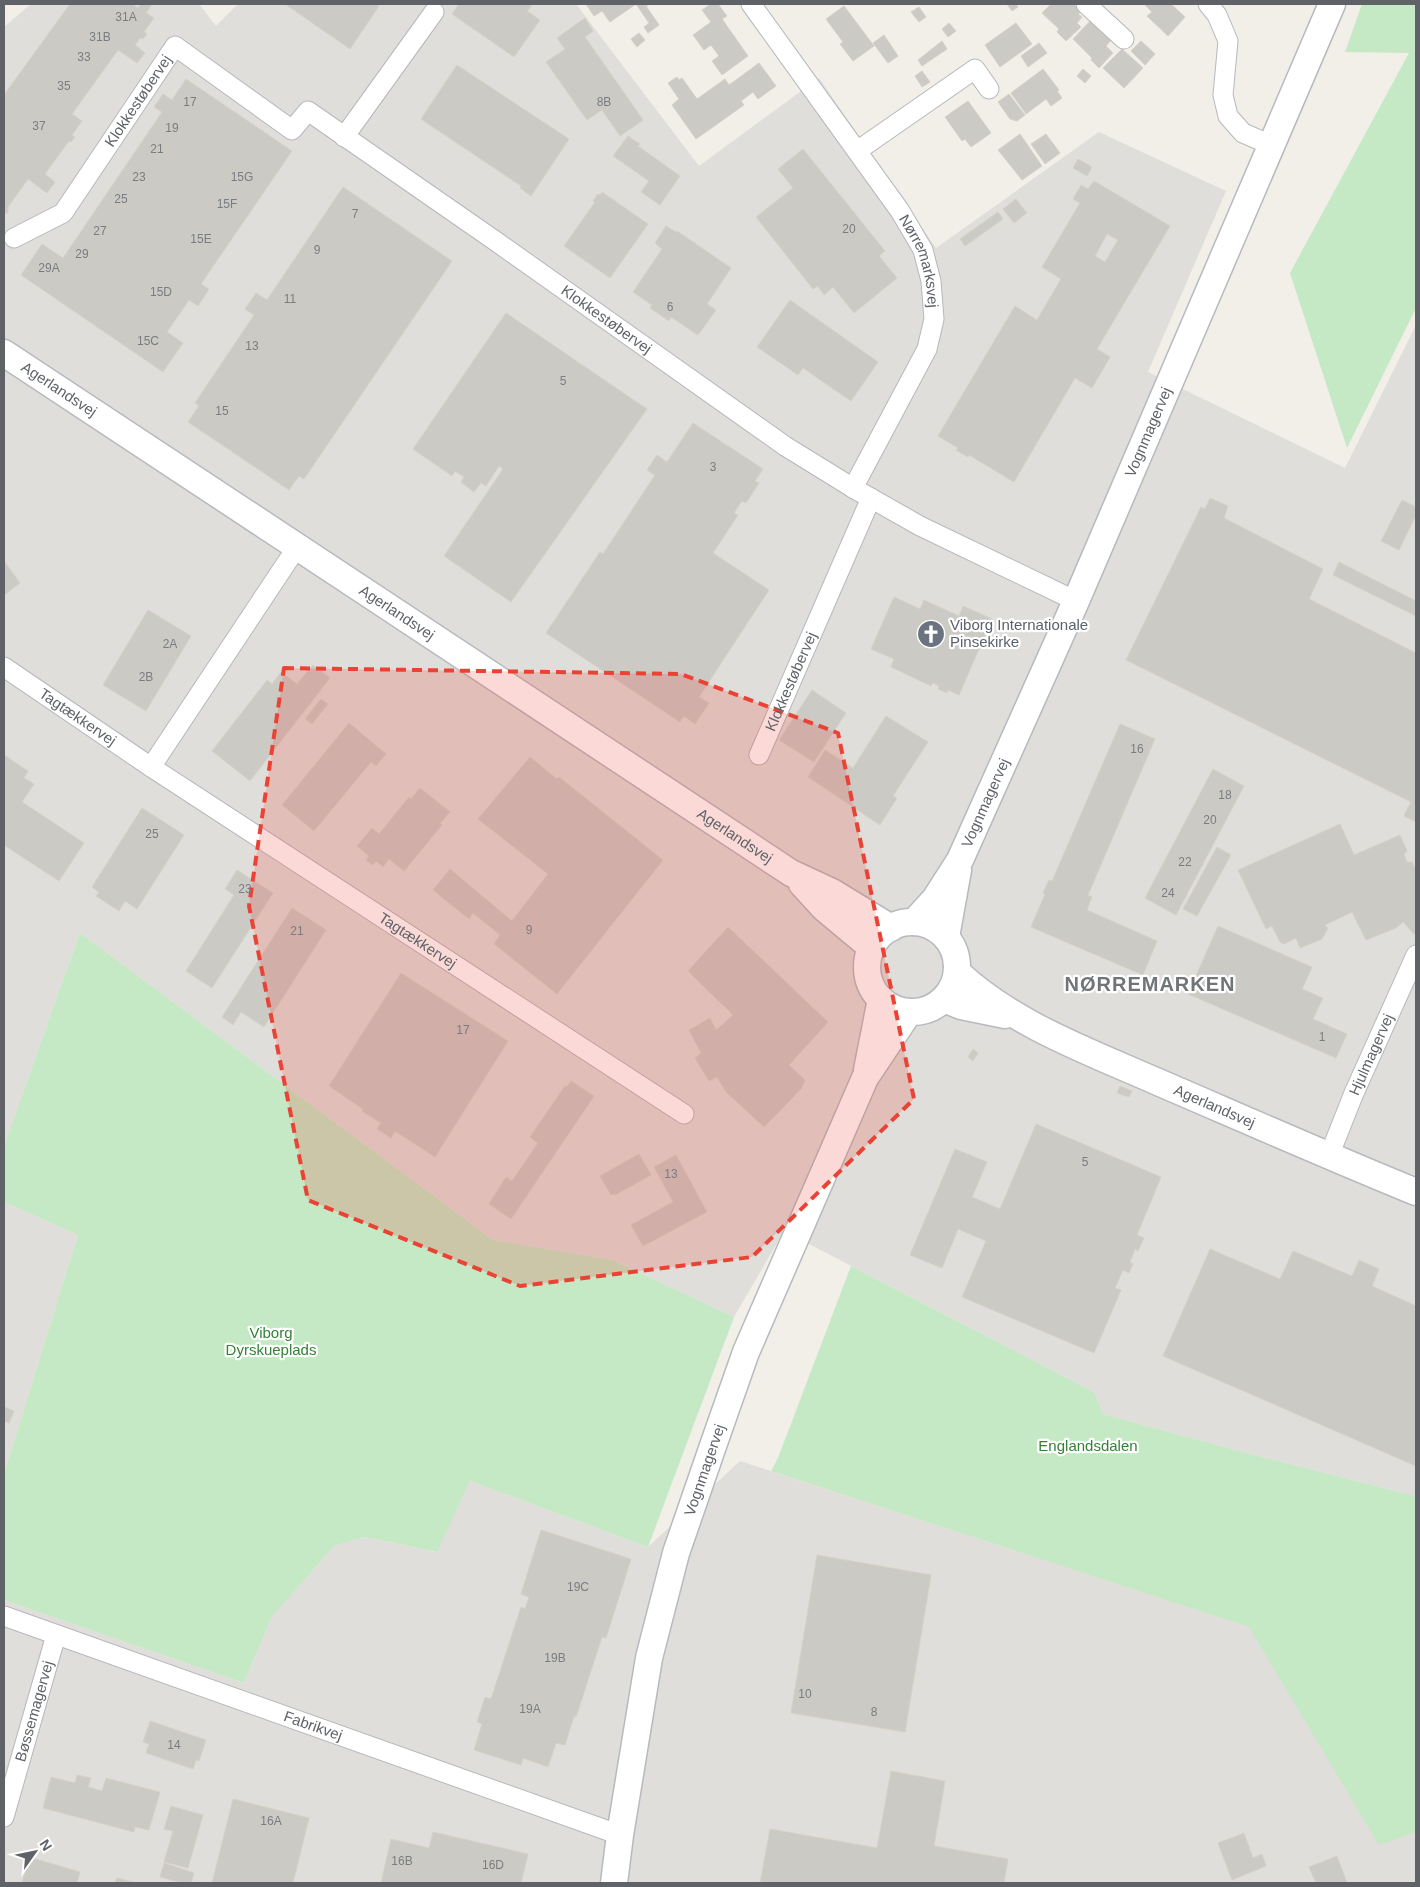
<svg xmlns="http://www.w3.org/2000/svg" width="1420" height="1887" font-family="Arial,sans-serif">
<rect width="100%" height="100%" fill="#f1efe8"/>
<path fill="#e0deda" d="M31,4H199L216,26L238,4H576L699,166L819,78L936,248L1099,132L1226,191L1148,372L1345,468L1416,325V1496L1239,1451L1103,1414L1094,1392L784,1231L734,1317L613,1260L493,1240L80,933L4,1146V27Z
M4,1202L78,1235L4,1474Z
M740,1461L1416,1681V1883H4V1600L244,1683L271,1618L334,1546L365,1537L436,1552L470,1481L648,1547Z"/>
<path fill="#c5e8c5" d="M1362,4H1416V308L1347,448L1290,273L1409,53L1345,52Z
M80,933L493,1240L613,1260L734,1317L648,1547L470,1481L437,1552L365,1537L334,1546L271,1618L244,1683L4,1600V1474L78,1235L4,1202V1146Z
M851,1266L1094,1392L1103,1414L1239,1451L1416,1496V1832L1379,1845L1249,1627L771,1471L778,1458Z"/>
<path fill="#cccac5" stroke="#d6d1c6" fill-rule="evenodd" d="M70,4H132L138,8L141,4H152L146,13L154,18L144,32L147,34L143,39L140,38L135,45L145,53L137,63L118,50L72,114L82,121L72,135L75,137L71,142L69,141L45,174L55,182L47,193L28,179L8,207V213H4V95Z
M285,4H376L379,6L350,49Z
M459,4H533L527,11L540,20L514,57L452,14Z
M586,4H650L646,6L659,25L648,33L644,27L649,23L636,4L610,22L602,11L594,16Z
M711,4H718L727,16L722,19L748,56L722,75L712,61L719,56L711,45L704,50L693,35L711,22L702,10Z
M1007,4H1016L1018,7L1012,11Z
M1051,4H1074L1082,11L1078,14L1082,17L1077,23L1081,27L1066,41L1057,32L1059,29L1042,13Z
M1146,4H1171L1185,17L1168,36L1147,16L1152,12L1145,5Z
M844,6L874,46L853,61L840,44L843,42L826,19Z
M919,7L926,17L919,22L911,12Z
M585,18L593,31L585,37L643,120L620,136L602,110L587,120L546,62L565,49L557,38Z
M1092,19L1112,39L1106,46L1113,53L1099,68L1091,60L1092,58L1073,39Z
M949,23L956,31L948,37L942,29Z
M1016,23L1032,44L1000,67L985,45Z
M639,33L645,40L637,47L631,39Z
M884,35L898,56L888,63L873,43Z
M942,41L947,49L922,66L918,60Z
M1141,41L1155,54L1145,65L1131,51Z
M1039,43L1047,53L1028,67L1021,56Z
M1122,49L1143,68L1124,88L1103,68Z
M759,63L776,86L758,99L753,92L741,101L744,105L696,139L672,105L679,99L668,83L677,77L679,80L682,78L697,99L725,79L729,85Z
M457,65L569,139L531,196L520,188L521,186L421,119Z
M1043,69L1059,90L1057,91L1062,98L1051,106L1046,99L1026,114L1011,93Z
M1083,69L1091,76L1085,83L1077,76Z
M922,71L930,82L922,87L915,76Z
M186,79L292,151L201,284L209,289L198,306L189,300L167,332L183,343L163,372L21,275L42,244L63,258L162,112L154,107L163,94L172,100Z
M1009,94L1025,115L1017,121L1010,119L998,102Z
M968,101L991,133L971,147L965,139L962,141L945,117Z
M1020,134L1042,166L1022,180L998,150Z
M1046,134L1060,153L1045,164L1031,144Z
M628,136L640,144L638,146L680,176L660,205L641,192L649,181L613,156Z
M803,149L885,251L879,256L897,278L854,313L833,287L824,295L818,286L813,289L756,217L793,188L778,169Z
M1078,159L1092,167L1087,176L1073,168Z
M1094,181L1170,226L1097,349L1110,357L1092,388L1075,378L1014,482L969,455L968,457L956,450L958,448L938,436L1015,306L1037,320L1061,279L1042,267L1080,203L1073,199L1081,185L1088,189ZM1107,234L1118,240L1105,262L1095,256Z
M343,187L452,261L304,479L299,476L289,490L188,422L199,406L195,403L254,315L245,309L256,293L267,300Z
M602,192L648,224L610,278L564,246L595,202L593,201L598,194L600,195Z
M1016,199L1027,213L1014,223L1003,209Z
M998,212L1003,219L965,246L960,239Z
M666,226L676,232L677,231L731,268L707,304L716,310L698,335L671,317L669,321L650,308L652,305L633,292L662,249L655,243Z
M790,300L878,362L851,401L803,368L798,375L757,347Z
M506,313L647,409L511,602L444,556L503,469L499,466L486,486L481,483L474,492L461,482L464,477L455,471L452,476L413,449Z
M693,423L763,469L755,481L759,483L746,503L742,501L734,513L738,515L713,553L769,590L699,697L709,703L695,724L684,716L680,722L546,633L600,552L603,554L655,475L647,470L657,455L667,462Z
M1210,498L1228,506L1224,518L1323,569L1309,599L1416,653V822L1404,816L1411,802L1126,660L1201,507L1205,509Z
M1402,500L1416,507V515L1399,550L1381,541Z
M4,561L20,583L4,595Z
M1339,562L1416,601V616L1333,575Z
M894,597L920,609L924,600L959,616L963,606L992,619L959,695L948,690L947,693L938,689L939,686L933,683L931,686L891,667L894,659L871,649Z
M148,610L191,636L146,711L103,685Z
M313,665L330,678L250,781L212,751L267,680L272,684L281,672L297,684Z
M812,690L846,713L814,762L779,740Z
M321,699L328,704L312,724L305,719Z
M886,716L928,742L893,796L897,798L880,825L808,777L825,750L853,768Z
M349,723L386,754L376,766L371,762L314,831L282,805Z
M1120,724L1155,739L1088,895L1092,897L1087,910L1157,941L1143,975L1031,927L1045,894L1043,893L1049,880L1052,881Z
M4,755L28,771L24,778L34,784L22,802L84,843L59,881L4,845Z
M530,757L557,779L559,777L663,860L557,994L494,944L500,935L473,913L469,919L433,890L450,869L512,921L548,874L478,819Z
M1213,769L1244,786L1176,915L1145,898Z
M420,788L450,812L440,823L442,825L404,871L389,859L383,867L376,861L373,865L366,860L369,856L357,846L372,828L379,834L409,797L411,799Z
M142,808L184,835L137,909L125,901L119,911L96,896L99,892L92,887Z
M1340,824L1354,855L1400,835L1407,851L1404,854L1407,862H1412L1416,871V934L1413,933L1403,922L1396,928L1366,940L1352,912L1325,925L1328,928L1322,939L1300,948L1296,938L1284,944L1280,942L1272,926L1266,929L1238,870Z
M1217,847L1231,855L1197,916L1183,909Z
M237,870L273,893L212,988L186,971L234,895L225,889Z
M292,908L326,930L264,1027L241,1012L233,1025L222,1017Z
M1218,926L1312,967L1302,989L1323,998L1313,1019L1347,1034L1336,1058L1188,994Z
M728,927L828,1022L789,1065L805,1080L801,1089L764,1127L726,1092L717,1077L709,1081L695,1058L701,1053L689,1030L710,1018L716,1030L733,1015L688,971Z
M401,973L508,1041L435,1157L395,1131L391,1138L377,1129L381,1123L362,1111L363,1109L329,1086Z
M973,1049L978,1053L973,1061L968,1057Z
M571,1081L594,1096L511,1219L489,1204L506,1177L512,1181L538,1143L530,1137L565,1086L567,1087Z
M1120,1086L1132,1091L1129,1097L1117,1093Z
M1036,1124L1161,1177L1137,1235L1144,1238L1138,1251L1135,1249L1130,1262L1133,1264L1129,1273L1123,1270L1115,1288L1121,1290L1094,1353L962,1297L986,1241L958,1229L942,1268L910,1255L955,1149L987,1162L972,1197L1000,1209Z
M639,1154L651,1175L615,1195L614,1194L611,1195L600,1176Z
M676,1155L707,1212L643,1246L631,1225L673,1202L654,1167Z
M1210,1249L1280,1279L1293,1251L1352,1276L1359,1260L1379,1269L1372,1286L1416,1306V1466L1163,1356Z
M4,1407L14,1411L9,1423L4,1421Z
M541,1530L631,1559L606,1638L602,1637L576,1717L574,1716L565,1745L556,1743L548,1767L523,1758L521,1765L474,1750L482,1724L477,1722L485,1697L491,1699L521,1607L525,1609L529,1597L521,1594Z
M817,1555L931,1575L905,1732L791,1713Z
M150,1721L206,1740L199,1761L196,1760L193,1769L146,1753L149,1744L143,1742Z
M891,1771L945,1781L934,1846L1008,1859L1004,1883H760L770,1829L877,1848Z
M77,1775L91,1778L88,1787L102,1791L106,1778L160,1792L149,1830L135,1827L134,1832L43,1808L51,1777L75,1783Z
M233,1799L309,1818L293,1883H212Z
M171,1806L203,1815L188,1868L164,1862L173,1831L164,1829Z
M433,1832L528,1854L521,1883H381L391,1839L429,1848Z
M1244,1833L1253,1858L1262,1854L1266,1866L1232,1880L1218,1843Z
M1337,1856L1347,1883H1316L1309,1867Z
M29,1857L80,1872L77,1883H22Z
M164,1863L194,1873L191,1883H182L160,1877Z
M117,1878L136,1883H115Z"/>
<g fill="none" stroke-linecap="round" stroke-linejoin="round">
<g stroke="#b5b8bc" stroke-width="21">
<g id="street">
<path id="s1" d="M751,4L900,211L923,250L931,281L934,319L927,349L853,488"/>
<path d="M1086,4L1124,39"/>
<path d="M1208,4L1217,15L1228,41L1223,95L1228,116L1243,133L1271,145"/>
<path d="M344,137L434,12"/>
<path d="M857,151L975,69L989,89"/>
<path id="s2" d="M14,238L63,213L175,46L292,130L308,111L494,240L785,446L853,488L920,526L1076,601"/>
<path id="s3" d="M4,667L151,767L684,1114"/>
<path id="s4" d="M759,755L871,498"/>
<path d="M151,767L297,547"/>
<path id="s5" d="M1329,1156L1354,1093L1416,955"/>
<path id="s6" d="M4,1616L620,1835"/>
<path id="s7" d="M4,1817L56,1635"/>
</g>
</g>
<g stroke="#b6babf" stroke-width="29">
<g id="secondary">
<path id="s8" d="M4,353L791,873L832,892L891,928"/>
<path d="M802,884L824,908L872,948"/>
<path id="s9" d="M914,922L935,899L960,860L1076,601L1332,4"/>
<circle cx="912" cy="967" r="45"/>
<path d="M946,937L958,870"/>
<path id="s10" d="M957,972C1012,1024 1090,1052 1158,1082C1244,1119 1330,1157 1416,1192"/>
<path d="M944,999L961,1006L1005,1015"/>
<path d="M867,1070L881,999"/>
<path id="s11" d="M614,1883L620,1835L649,1658L676,1553L714,1443L746,1352L865,1078L909,1012"/>
</g>
</g>
<use href="#street" stroke="#fff" stroke-width="19"/>
<use href="#secondary" stroke="#fff" stroke-width="26"/>
</g>
<path fill="#ea4335" fill-opacity="0.2" stroke="#ea4335" stroke-width="4" stroke-dasharray="10 6" stroke-linejoin="round" d="M284,668L681,674L838,733L914,1099L752,1257L520,1286L308,1200L249,906Z"/>
<defs>
<g id="church-disc" transform="scale(1.4375)"><circle r="9.5" fill="#6b7280" stroke="#fff"/><path d="M-1.2-6h2.4v3.5h3.3v2.4h-3.3V6h-2.4V-.1h-3.3v-2.4h3.3Z" fill="#fff"/></g>
</defs>
<g fill-rule="evenodd">
<use href="#church-disc" x="931" y="634"/>
</g>
<g text-anchor="middle" stroke-width="4.5" stroke-linejoin="round" paint-order="stroke">
<g font-size="12" fill="#7a7d7f">
<text x="126" y="21">31A</text>
<text x="100" y="41">31B</text>
<text x="84" y="61">33</text>
<text x="64" y="90">35</text>
<text x="190" y="106">17</text>
<text x="604" y="106">8B</text>
<text x="39" y="130">37</text>
<text x="172" y="132">19</text>
<text x="157" y="153">21</text>
<text x="139" y="181">23</text>
<text x="242" y="181">15G</text>
<text x="121" y="203">25</text>
<text x="227" y="208">15F</text>
<text x="355" y="218">7</text>
<text x="849" y="233">20</text>
<text x="100" y="235">27</text>
<text x="201" y="243">15E</text>
<text x="317" y="254">9</text>
<text x="82" y="258">29</text>
<text x="49" y="272">29A</text>
<text x="161" y="296">15D</text>
<text x="290" y="303">11</text>
<text x="670" y="311">6</text>
<text x="148" y="345">15C</text>
<text x="252" y="350">13</text>
<text x="563" y="385">5</text>
<text x="222" y="415">15</text>
<text x="713" y="471">3</text>
<text x="170" y="648">2A</text>
<text x="146" y="681">2B</text>
<text x="1137" y="753">16</text>
<text x="1225" y="799">18</text>
<text x="1210" y="824">20</text>
<text x="152" y="838">25</text>
<text x="1185" y="866">22</text>
<text x="245" y="893">23</text>
<text x="1168" y="897">24</text>
<text x="529" y="934">9</text>
<text x="297" y="935">21</text>
<text x="463" y="1034">17</text>
<text x="1322" y="1041">1</text>
<text x="1085" y="1166">5</text>
<text x="671" y="1178">13</text>
<text x="578" y="1591">19C</text>
<text x="555" y="1662">19B</text>
<text x="805" y="1698">10</text>
<text x="530" y="1713">19A</text>
<text x="874" y="1716">8</text>
<text x="174" y="1749">14</text>
<text x="271" y="1825">16A</text>
<text x="402" y="1865">16B</text>
<text x="493" y="1869">16D</text>
</g>
<g font-size="15" fill="#5f6368" stroke="#fff">
<text dy="5" stroke="none"><textPath href="#s2" startOffset="190">Klokkestøbervej</textPath></text>
<text dy="5" stroke="none"><textPath href="#s1" startOffset="310">Nørremarksvej</textPath></text>
<text dy="5" stroke="none"><textPath href="#s2" startOffset="789">Klokkestøbervej</textPath></text>
<text dy="5" stroke="none"><textPath href="#s8" startOffset="66">Agerlandsvej</textPath></text>
<text dy="5" stroke="none"><textPath href="#s9" startOffset="545">Vognmagervej</textPath></text>
<text dy="5" stroke="none"><textPath href="#s8" startOffset="471">Agerlandsvej</textPath></text>
<text dy="5" stroke="none"><textPath href="#s4" startOffset="80">Klokkestøbervej</textPath></text>
<text dy="5" stroke="none"><textPath href="#s3" startOffset="89">Tagtækkervej</textPath></text>
<text dy="5" stroke="none"><textPath href="#s9" startOffset="140">Vognmagervej</textPath></text>
<text dy="5" stroke="none"><textPath href="#s8" startOffset="876">Agerlandsvej</textPath></text>
<text dy="5" stroke="none"><textPath href="#s3" startOffset="496">Tagtækkervej</textPath></text>
<text dy="5" stroke="none"><textPath href="#s5" startOffset="110">Hjulmagervej</textPath></text>
<text dy="5" stroke="none"><textPath href="#s10" startOffset="292">Agerlandsvej</textPath></text>
<text dy="5" stroke="none"><textPath href="#s11" startOffset="424">Vognmagervej</textPath></text>
<text dy="5" stroke="none"><textPath href="#s7" startOffset="110">Bøssemagervej</textPath></text>
<text dy="5" stroke="none"><textPath href="#s6" startOffset="328">Fabrikvej</textPath></text>
</g>
<g font-size="15" fill="#5b616d" stroke="#fff" text-anchor="start">
<text x="950" y="630">Viborg Internationale<tspan x="950" dy="17">Pinsekirke</tspan></text>
</g>
<g font-size="15" fill="#348238" stroke="#fff">
<text x="271" y="1338">Viborg<tspan x="271" dy="17">Dyrskueplads</tspan></text>
<text x="1088" y="1451">Englandsdalen</text>
</g>
<g font-size="20" font-weight="bold" letter-spacing="1" fill="#70757a" stroke="#fff">
<text x="1150" y="991">NØRREMARKEN</text>
</g>
</g>
<rect width="1420" height="1887" fill="none" stroke="#5f6368" stroke-width="10"/>
<g transform="translate(35 1852) rotate(57)" stroke="#ffffff" stroke-width="4" paint-order="stroke">
<path d="M0-4L9 19L0 12L-9 19Z" fill="#5f6368"/>
<text y="-8" font-size="14" font-weight="bold" text-anchor="middle" fill="#5f6368">N</text>
</g>
</svg>
